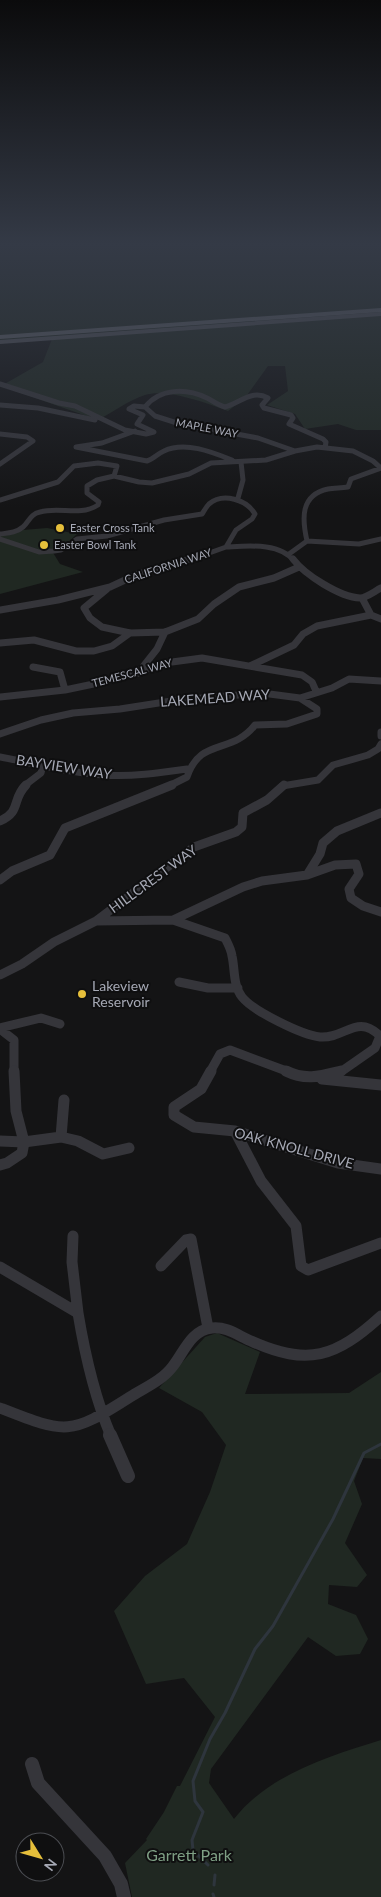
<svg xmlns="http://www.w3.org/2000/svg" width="381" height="1897" font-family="Lato,sans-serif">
<rect width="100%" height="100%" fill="#141415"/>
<path fill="#202822" d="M0,243H381V314L0,342Z
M381,315V430H356L338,424L305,429L295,414L267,405L288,391L285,366H268L245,398L228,411C207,403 166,388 145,395C129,400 113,412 98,420L1,386L43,362L52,339Z
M47,528L77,534L63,547L52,551L60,564L83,572L0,594V535L23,530Z
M217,1333L260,1352L245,1394L349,1393L381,1372V1459L363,1458L354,1481L362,1504L345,1543L367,1575L357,1587L329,1585L328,1604L356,1615L368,1639L360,1654L336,1656L308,1637L211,1769L209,1783L234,1819C268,1775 329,1756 381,1740V1897H132L125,1863L147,1840L146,1839L164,1812L177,1786H180L215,1717L184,1678L146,1684L114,1611L145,1576L187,1544L210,1492L226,1445L202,1412L159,1388L205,1337Z"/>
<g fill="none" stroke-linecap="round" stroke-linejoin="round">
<path stroke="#2e353d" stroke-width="3" d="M208,1865L193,1850L192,1840L203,1812L195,1801L193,1781L210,1739L225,1713L255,1649L273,1626L333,1519L364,1453L381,1444
M214,1885L215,1875
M213,1894L214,1897"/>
<path stroke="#35353a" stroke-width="5" d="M0,384L59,403L75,406L125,430L146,434L154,432L137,424L143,415L129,409L134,406L145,407L155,416L177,423L258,438L295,451
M0,405L38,408L95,420
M145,407C160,388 186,388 207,398C213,401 218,405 225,407C240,403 252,389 268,398L262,405L264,408L291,415L293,418L289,424L323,439L326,442L325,448
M135,431L102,443L76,447L147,461C154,459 157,454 164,451C185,441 212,452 232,460
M0,434L27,437L33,441L0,464
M238,498L243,480L241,462
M0,500L58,482L74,466L98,463L117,466L114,476L139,482L152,483L189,474L211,463L266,460L295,451L317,447L353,451L373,461L381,468
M0,534C8,533 16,533 23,527C29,522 30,514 40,512C60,506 79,517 98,505L99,502L87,493V486L97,480L114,476
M0,539L39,552L54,551L61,550L77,539L107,536L164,520L202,514C204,511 206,507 209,504C223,492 247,500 255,514L252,519L236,530L226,547L187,561
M307,541C302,519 300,495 328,489C334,488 341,488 348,487L351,479L381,468
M226,547C247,546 280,542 294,561
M289,554L307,541L359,544L381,539"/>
<path stroke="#35353a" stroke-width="7" d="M293,559C305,575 340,597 360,598C366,598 375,591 381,588
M107,589L84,608L90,618L102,627L130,633L165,632L198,619L214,604L239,587L274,578L299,567
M362,598L371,615L381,619
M0,610L58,600L110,587L138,574L190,559
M0,643L34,640L76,651H94L112,646L130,633
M252,665L294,645L303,634L317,626L371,615
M33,667L60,672L65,690
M138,673L157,649L165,632
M0,697L65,690L103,682L172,662L202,658L302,675L312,682L316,691
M300,698L332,688L349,679L381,681
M381,732V736
M0,734L41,720L73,713L120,709L178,700L262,693L300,698L317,709V714L287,724L255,725C232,755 200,737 187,777L169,786
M0,757C34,763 68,773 103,775C131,777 159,773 187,769
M24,786L41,773L43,765
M282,786L318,780L333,765L368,755L378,749L381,744"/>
<path stroke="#35353a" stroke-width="9" d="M0,821C22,811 11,800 26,785
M307,875L320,854L323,843L337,831L381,813
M0,880L12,871L50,855L65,828L172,785
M173,920L225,938C228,944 231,949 232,956C235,969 233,986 242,997C253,1011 302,1035 320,1037C345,1039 357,1013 380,1036L375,1048L342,1071L336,1072
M96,921L194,847L236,832L242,827L243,813L267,800L284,785
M0,975L22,964L54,942L96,921L173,920L243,887L262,881L307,875L335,865L356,864L359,874L349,889L351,898L363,906L381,912
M179,982L208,988H238
M0,1028L41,1018L60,1024
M0,1029L14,1040V1072
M210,1072L220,1054L230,1050L289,1072"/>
<path stroke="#35353a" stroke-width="11" d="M14,1071L16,1111L24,1142
M211,1071L201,1089L174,1107V1115L194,1127L235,1131L338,1163L381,1169
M286,1071C306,1081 321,1076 341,1071
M322,1079L381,1085
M235,1131L261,1181L296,1226L301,1266L308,1270L381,1243
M61,1137L64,1100
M0,1141L24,1142L61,1137L78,1141L103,1154L129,1148
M0,1165L7,1163L22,1153L24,1142
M73,1236L72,1262L78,1313
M161,1266L186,1240L191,1239L208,1328
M0,1267L78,1313C85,1355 94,1396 111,1436
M0,1408C66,1434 69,1436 130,1397C144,1388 162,1381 173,1366C184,1352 191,1330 212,1328C226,1326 239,1336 251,1341C308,1367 336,1357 381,1316"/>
<path stroke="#35353a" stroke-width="14" d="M110,1435L128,1476
M32,1764L38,1783L105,1856L121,1884L124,1897"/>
<path fill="#515259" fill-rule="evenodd" d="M381,312V316L0,344V340Z"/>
<path fill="#61636b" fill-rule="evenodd" d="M381,308V312L0,339V335Z"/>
</g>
<linearGradient id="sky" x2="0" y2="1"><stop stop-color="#0b0b0c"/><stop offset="0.48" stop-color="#343a46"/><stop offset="1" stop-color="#343a46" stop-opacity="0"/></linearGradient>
<rect width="381" height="508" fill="url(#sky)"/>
<g fill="#e6bf3b" stroke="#0f0f10" stroke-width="2">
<circle cx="60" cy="528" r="5"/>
<circle cx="44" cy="545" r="5"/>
<circle cx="82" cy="994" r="5"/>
</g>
<g text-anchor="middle" stroke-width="4" stroke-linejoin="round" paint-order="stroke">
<g font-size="11" fill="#a6a9b5" stroke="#0f0f10">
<text transform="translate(207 428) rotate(11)" y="4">MAPLE WAY</text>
<text transform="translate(168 566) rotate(-18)" y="4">CALIFORNIA WAY</text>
<text transform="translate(132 673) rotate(-15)" y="4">TEMESCAL WAY</text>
</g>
<g font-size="11" fill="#a6a9b5" stroke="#0f0f10" text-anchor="start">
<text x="70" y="532">Easter Cross Tank</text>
<text x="54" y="549">Easter Bowl Tank</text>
</g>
<g font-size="14" fill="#a6a9b5" stroke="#0f0f10">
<text transform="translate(215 698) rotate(-4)" y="5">LAKEMEAD WAY</text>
<text transform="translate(64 767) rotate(9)" y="5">BAYVIEW WAY</text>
<text transform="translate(153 879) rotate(-36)" y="5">HILLCREST WAY</text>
<text transform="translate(294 1148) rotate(15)" y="5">OAK KNOLL DRIVE</text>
</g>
<g font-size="14" fill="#a6a9b5" stroke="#0f0f10" text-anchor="start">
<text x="92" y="991">Lakeview<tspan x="92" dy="16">Reservoir</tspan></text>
</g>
<g font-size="16" fill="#7e9f84" stroke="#0f0f10">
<text x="189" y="1861">Garrett Park</text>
</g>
</g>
<g transform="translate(40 1857) rotate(127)"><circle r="24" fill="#0f0f10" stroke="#4b4d52"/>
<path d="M0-4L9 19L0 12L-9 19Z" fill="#e6bf3b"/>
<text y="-8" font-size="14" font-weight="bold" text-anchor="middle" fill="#a6a9b5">N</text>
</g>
</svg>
